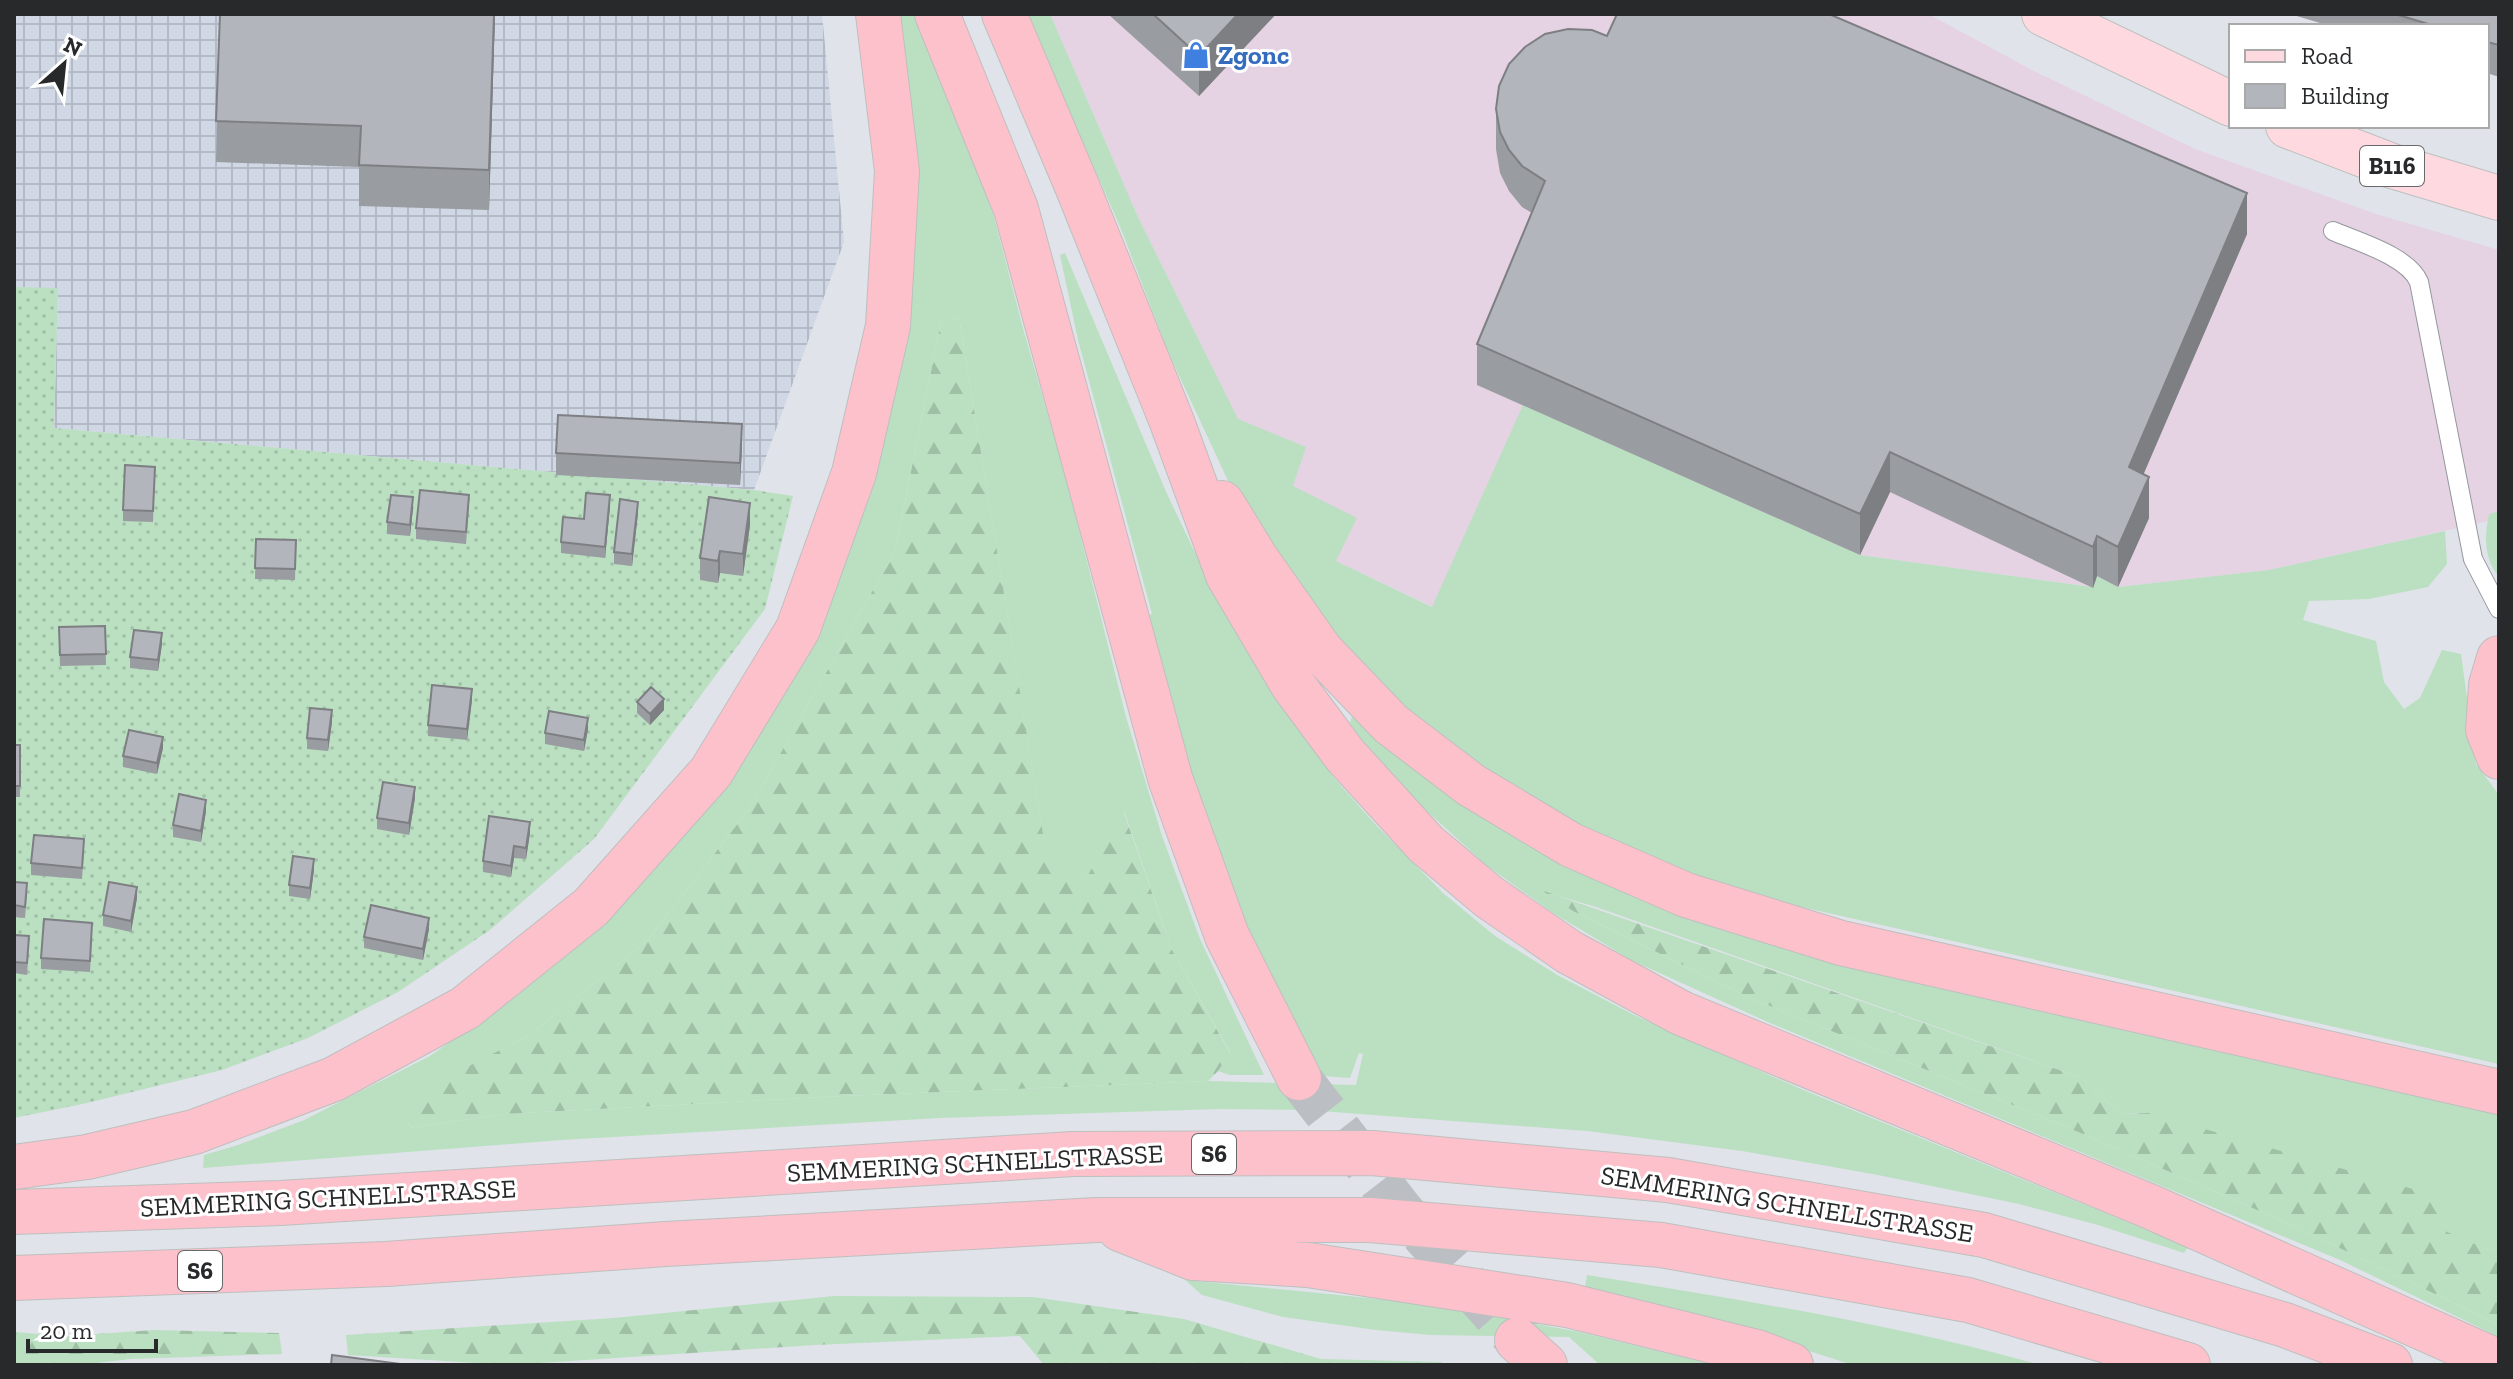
<svg xmlns="http://www.w3.org/2000/svg" width="2513" height="1379" font-family="'Zilla Slab',serif">
<defs>
<pattern id="industrial-grid" width="8" height="8" patternUnits="userSpaceOnUse" patternTransform="scale(2)"><rect width="8" height="8" fill="#d1d8e5"/><path d="M0 4h8M4 0v8" fill="none" stroke="#b3b9c5"/></pattern>
<pattern id="forest-firs" width="22" height="20" patternUnits="userSpaceOnUse" patternTransform="scale(2)"><rect width="22" height="20" fill="#bae0c1"/><path d="M5 1l3.5 6h-7zM16 11l3.5 6h-7z" fill="#a0c0a6"/></pattern>
<pattern id="garden-dots" width="8" height="8" patternUnits="userSpaceOnUse" patternTransform="scale(2)"><rect width="8" height="8" fill="#bae0c1"/><path d="M2 2h.1M6 6h.1" fill="none" stroke="#a0c0a6" stroke-width="1.8" stroke-linecap="round"/></pattern>
</defs>
<rect width="100%" height="100%" fill="#e0e3e9"/>
<path fill="#e5d2e3" d="M1050,14H1928L2032,70L2195,149L2376,214L2499,250V511L2489,514L2488,521L2269,570L2118,587H2093L1860,555L1433,607L1336,561L1356,518L1293,486L1305,447L1238,419L1138,217Z"/>
<path fill="url(#industrial-grid)" d="M14,14H822L844,242L754,490L54,428L58,289L14,287Z"/>
<path fill="#bae0c1" d="M895,14H916L957,116L994,217L1024,332L1065,474L1126,717L1162,836L1200,939L1264,1075H1230L1218,1071L1230,1052L1172,950L1124,811L1086,879L1046,853L959,317L941,322L895,551L749,809L648,940L531,1034L414,1095L409,1128L503,1114L843,1096L1208,1081L1356,1085L1363,1054L1359,1053L1350,1078L1323,1076C1293,1026 1262,974 1240,920C1199,822 1175,718 1146,616L1152,614L1078,340L1060,255L1065,253L1167,494L1210,584L1281,706L1335,779L1374,823L1443,893L1495,936L1559,976L1638,1017L1801,1089L2188,1247L2184,1253L2098,1225L2019,1204L1878,1175L1742,1151L1587,1131L1307,1110L1219,1109L940,1118L562,1140L203,1168L204,1155L238,1145L304,1120L430,1056L503,1005L836,586L875,482L898,374Z
M1027,14H1050L1138,217L1238,419L1306,447L1293,486L1357,518L1336,561L1432,607L1523,405L1860,555L2092,587L2097,576L2118,587L2269,570L2445,531L2447,564L2428,587L2369,599L2309,601L2303,620L2376,641L2384,682L2404,709L2420,698L2442,650L2461,654L2476,764L2499,795V1064L1748,895L1625,852L1523,795L1419,724L1354,661L1236,498L1169,354L1121,229Z
M2499,511V577C2484,558 2484,537 2489,514Z
M1352,716L1387,747L1512,833L2499,1109V1246L2489,1250L2149,1113L2121,1114L2082,1078L1596,907L1545,892L1573,911L1748,997L2069,1128L2294,1226L2499,1325V1337L2340,1260L1770,1023L1633,961L1553,913L1486,865L1417,802L1381,766L1350,723Z
M1587,1275C1740,1300 1892,1323 2040,1365H1853L1707,1319L1585,1287Z
M1185,1280L1429,1304L1579,1332L1715,1365H1600L1569,1337L1431,1335L1376,1330L1283,1317L1202,1295Z"/>
<path fill="url(#forest-firs)" d="M959,317L1046,852L1086,879L1123,810L1172,950L1230,1053L1218,1071L1208,1081L843,1096L503,1114L409,1128L413,1095L531,1034L648,940L749,809L895,551L941,322Z
M1541,890L2082,1078L2121,1114L2149,1113L2437,1196L2447,1232L2489,1250L2499,1246V1325L2294,1226L2069,1128L1748,997L1573,911Z
M834,1296L1033,1297L1184,1319L1321,1359L1441,1362L1444,1365H1044L1020,1336L815,1345L509,1365L348,1355L346,1335L614,1318Z
M154,1330L279,1333L282,1354L131,1359L77,1365H14V1332L67,1336Z"/>
<path fill="url(#garden-dots)" d="M14,287L58,288L54,428L754,490L793,496L765,609L594,839L490,930L398,992L308,1038L222,1070L87,1103L14,1118Z"/>
<g fill="none" stroke-linecap="round" stroke-linejoin="round">
<path stroke="#bbbec3" stroke-width="44" stroke-dasharray="44 22" stroke-linecap="butt" d="M1299,1078L1402,1211L1517,1340"/>
<g stroke="#94989d" stroke-width="20">
<path id="service" d="M2333,231C2358,242 2408,256 2419,282L2473,559L2499,609"/>
</g>
<g stroke="#bebfbf" stroke-width="46">
<path id="primary" d="M2044,14L2231,104
M2288,126L2392,166L2499,198"/>
</g>
<g stroke="#bebfbf" stroke-width="46">
<path id="motorway" d="M937,14L1016,209L1170,778L1227,936L1299,1078
M1004,14L1077,186L1172,422L1228,575L1293,685L1345,755L1426,844L1489,897L1569,952L1681,1013L2151,1207L2499,1362
M1222,503L1257,560L1321,651L1391,724L1471,785L1571,845L1686,895L1841,943L2499,1092
M2499,658L2491,685L2488,730L2499,757
M14,1167L87,1157L194,1132L334,1079L465,1008L591,907L711,772L798,629L854,473L888,326L897,171L878,14
M14,1212L280,1203L1073,1154L1372,1153L1668,1180L1984,1235L2285,1325L2390,1365
M1120,1229L1193,1258L1308,1265L1567,1305L1757,1352L1791,1365
M14,1278L386,1264L666,1244L1096,1220H1370L1661,1245L1968,1300L2188,1365
M1517,1340L1545,1365"/>
</g>
<use href="#service" stroke="#fff" stroke-width="18"/>
<use href="#primary" stroke="#fedae0" stroke-width="44"/>
<use href="#motorway" stroke="#fdc1cb" stroke-width="44"/>
</g>
<path fill="#999ca1" d="M220,14H495L489,210L359,206V167L216,162Z
M1108,14H1276L1199,96Z
M2290,14H2499V77L2487,73V26H2330Z
M1607,36L2247,234L2143,474L2149,518L2118,587L2097,576L2093,588L1890,492L1860,555L1477,385V344L1532,213L1522,207L1509,191L1500,173L1496,149V109Z
M742,446L740,485L556,475V453Z
M155,467L153,522L123,521V510Z
M469,506L466,544L416,539V528Z
M610,506L605,558L561,553V542L584,519Z
M413,508L410,536L387,534V522Z
M638,513L632,566L614,564V552Z
M750,525L743,576L720,573L718,583L700,580V558Z
M256,539L296,540L295,580L255,579Z
M105,626L106,665L60,666L59,627Z
M162,644L158,671L130,668V657Z
M472,700L467,740L428,736V725Z
M637,702L664,710L650,725L637,713Z
M332,722L328,751L307,749V738Z
M588,729L584,751L545,744V733Z
M14,745H20V797H14Z
M163,748L157,774L123,767V756Z
M415,798L409,835L377,829V818Z
M206,811L201,842L173,837V825Z
M530,833L526,859L514,858L511,877L483,872V861Z
M84,850L82,879L31,875V863Z
M314,870L310,899L289,896V885Z
M14,882L27,894L25,918L14,917Z
M137,898L131,932L103,926V915Z
M429,929L423,960L364,948V937Z
M92,934L90,972L41,969V958Z
M14,935L29,947L27,975L14,973Z"/>
<path fill="#7d7f83" d="M494,14H495L489,210V170Z
M1238,14H1276L1199,96V56Z
M2247,193V234L2129,508V467Z
M742,424V446L740,485V463Z
M1890,452V492L1860,555V514Z
M2149,477V518L2118,587V547Z
M610,495V506L605,558V547Z
M413,497V508L410,536V525Z
M638,502V513L632,566V554Z
M750,503V525L743,576V554Z
M2097,536V576L2093,588V547Z
M720,551V573L718,583V561Z
M162,633V644L158,671V660Z
M472,689V700L467,740V729Z
M664,699V710L650,725V714Z
M332,710V722L328,751V740Z
M588,718V729L584,751V740Z
M163,737V748L157,774V763Z
M415,787V798L409,835V823Z
M206,800V811L201,842V831Z
M530,822V833L526,859V848Z
M514,846V858L511,877V866Z
M314,859V870L310,899V888Z
M137,887V898L131,932V921Z
M429,918V929L423,960V949Z"/>
<path fill="#b2b5bb" stroke="#7d7f83" stroke-width="2" d="M220,14H494L489,170L359,165L361,126L216,121Z
M1153,14H1238L1199,56Z
M1617,14H1829L2247,193L2129,467L2149,477L2118,547L2097,536L2093,547L1890,452L1860,514L1477,344L1545,181L1522,166L1509,150L1500,132L1496,109L1499,86L1509,64L1525,47L1545,34L1568,29L1592,30L1607,36Z
M2395,14H2499V45L2487,42V26H2435Z
M558,415L742,424L740,463L556,453Z
M125,465L155,467L153,511L123,510Z
M420,490L469,495L466,532L416,528Z
M586,493L610,495L605,547L561,542L563,517L584,519Z
M391,495L413,497L410,525L387,522Z
M709,497L750,503L743,554L720,551L718,561L700,558Z
M620,499L638,502L632,554L614,552Z
M256,539L296,540L295,569L255,568Z
M105,626L106,654L60,655L59,627Z
M134,630L162,633L158,660L130,657Z
M432,685L472,689L467,729L428,725Z
M651,687L664,699L650,714L637,702Z
M310,708L332,710L328,740L307,738Z
M549,711L588,718L584,740L545,733Z
M129,730L163,737L157,763L123,756Z
M14,745H20V786H14Z
M383,782L415,787L409,823L377,818Z
M179,794L206,800L201,831L173,825Z
M489,816L530,822L526,848L514,846L511,866L483,861Z
M34,835L84,839L82,868L31,863Z
M293,856L314,859L310,888L289,885Z
M14,882L27,883L25,907L14,905Z
M109,882L137,887L131,921L103,915Z
M371,905L429,918L423,949L364,937Z
M44,919L92,923L90,961L41,958Z
M14,935L29,936L27,963L14,962Z
M332,1355L408,1365H331Z"/>
<defs>
<g id="shop-bare" transform="scale(2.16)"><path d="M-5-2.5h2.3a2.7 3.5 0 0 1 5.4 0H5L5.5 6h-11ZM-1.5-2.5h3a1.5 2.3 0 0 0-3 0Z" fill="#3f7fe0" stroke="#fff" stroke-width="2.5" paint-order="stroke"/></g>
</defs>
<g fill-rule="evenodd">
<use href="#shop-bare" x="1196" y="55"/>
</g>
<g text-anchor="middle" stroke-width="6" stroke-linejoin="round" paint-order="stroke">
<g fill="#fff" stroke="#68696b" stroke-width="2">
<rect x="2360" y="146" width="64" height="40" rx="6"/>
<rect x="1192" y="1134" width="44" height="40" rx="6"/>
<rect x="178" y="1251" width="44" height="40" rx="6"/>
</g>
<g font-size="24" font-weight="bold" fill="#28292b">
<text x="2392" y="174">B116</text>
<text x="1214" y="1162">S6</text>
<text x="200" y="1279">S6</text>
</g>
<g font-size="26" font-weight="bold" fill="#366cbe" stroke="#fff" text-anchor="start">
<text x="1218" y="64">Zgonc</text>
</g>
<g font-size="26" fill="#28292b" stroke="#fff">
<text transform="translate(975 1163) rotate(-3)" y="9">SEMMERING SCHNELLSTRASSE</text>
<text transform="translate(328 1198) rotate(-3)" y="9">SEMMERING SCHNELLSTRASSE</text>
<text transform="translate(1787 1204) rotate(9)" y="9">SEMMERING SCHNELLSTRASSE</text>
</g>
</g>
<rect width="2513" height="1379" fill="none" stroke="#28292b" stroke-width="32"/>
<rect x="2229" y="24" width="260" height="104" fill="#ffffff" stroke="#a9a9aa" stroke-width="2"/>
<rect x="2245" y="50" width="40" height="12" fill="#fedae0" stroke="#a9a9aa" stroke-width="2"/>
<text x="2301" y="64" font-size="24" fill="#28292b">Road</text>
<rect x="2245" y="84" width="40" height="24" fill="#b2b5bb" stroke="#a9a9aa" stroke-width="2"/>
<text x="2301" y="104" font-size="24" fill="#28292b">Building</text>
<g transform="translate(64 64) rotate(27)" stroke="#ffffff" stroke-width="6" paint-order="stroke">
<path d="M0-6L14 30L0 20L-14 30Z" fill="#28292b"/>
<text y="-12" font-size="22" font-weight="bold" text-anchor="middle" fill="#28292b">N</text>
</g>
<path d="M28 1339v12h128v-12" fill="none" stroke="#28292b" stroke-width="4"/>
<text x="40" y="1339" font-size="24" fill="#28292b" stroke="#ffffff" stroke-width="6" paint-order="stroke">20 m</text>
</svg>
